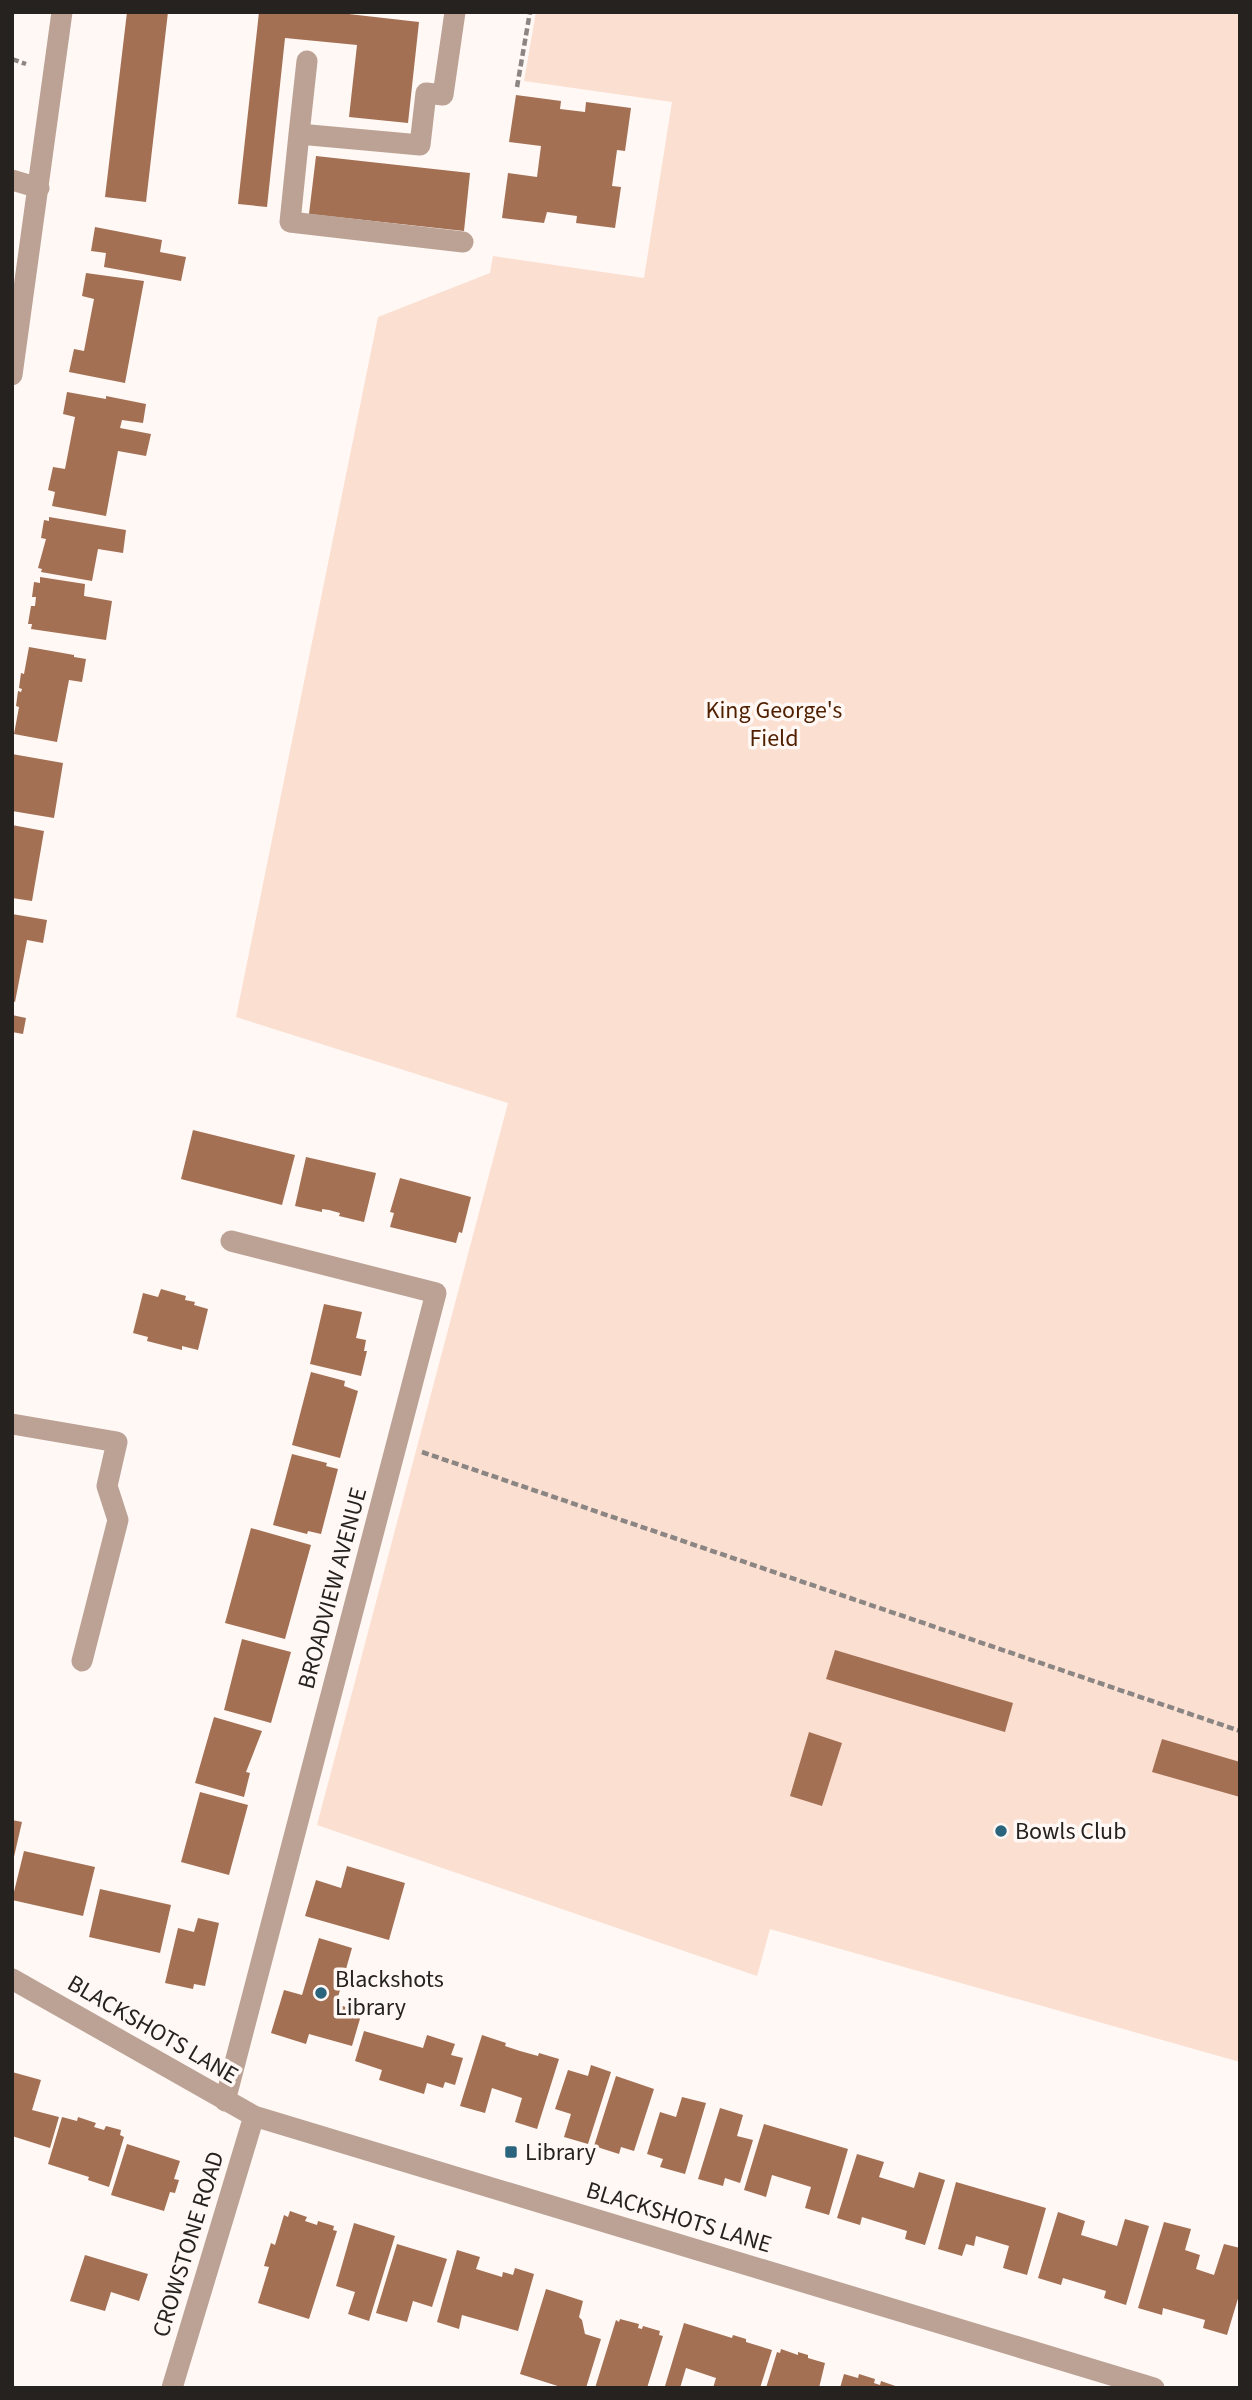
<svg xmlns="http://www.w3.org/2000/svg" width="1252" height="2400" font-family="'Source Sans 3',sans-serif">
<rect width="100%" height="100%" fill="#fff8f5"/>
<path fill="#fbdfd1" d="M536,12H1240V2062L770,1929L757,1976L317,1825L508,1103L236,1017L378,317L490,273L493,256L644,278L672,102L524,81Z"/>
<path fill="#a47054" d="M127,12H168L146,202L105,197Z
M259,12H331L419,22L408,123L349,117L357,45L285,38L267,207L238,204Z
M516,95L561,101L560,109L585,112L586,102L631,108L625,151L617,150L612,186L621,187L615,228L576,223L577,216L547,212L544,223L502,218L508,173L537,177L541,146L509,142Z
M316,156L470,173L464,231L309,214Z
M95,227L162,240L160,252L186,257L181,281L104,267L106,253L91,251Z
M86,273L144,281L125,383L69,372L74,349L84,351L94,299L82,296Z
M67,392L106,399V396L146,404L143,423L122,420L120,428L151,434L146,456L118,451L106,516L52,506L55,492L48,490L53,467L65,469L75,417L63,414Z
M49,517L126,530L123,553L98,549L92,581L41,572L42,569L38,568L46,539L41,538L44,520L49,521Z
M40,577L85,584L84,596L112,601L106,640L31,629L32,624H28L31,606H35L36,597H32L34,582L40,583Z
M29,647L74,655V657L86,659L82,682L69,680L57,742L14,734L19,707L16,706L18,691L21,692L22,689L19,688L21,673L24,674Z
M12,754L63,763L54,818L12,811Z
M12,825L44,831L32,901L12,898Z
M12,914L47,920L43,943L27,940L15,1002L12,1001Z
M12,1015L26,1018L23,1034L12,1032Z
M193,1130L295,1155L282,1205L181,1179Z
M306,1157L376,1173L364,1222L339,1216L340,1213L329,1210L322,1209V1212L295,1206Z
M400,1178L471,1197L462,1233L459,1232L456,1243L390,1227L394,1213L390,1212Z
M161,1289L186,1296L185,1300L195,1302L194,1305L208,1309L198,1350L182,1346V1350L147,1341L148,1337L133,1333L143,1293L158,1297Z
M324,1304L362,1312L356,1338L366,1340L364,1351H367L361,1376L310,1364Z
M311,1372L345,1381L344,1386L358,1391L340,1458L292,1445Z
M292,1454L327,1463L326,1466L338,1469L321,1534L308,1531L307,1534L273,1525Z
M251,1528L311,1545L285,1639L225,1623Z
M242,1639L291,1652L271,1723L224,1710Z
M835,1650L1013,1703L1005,1732L826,1679Z
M214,1717L262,1731L246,1772L250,1773L244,1797L195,1783Z
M809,1732L842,1743L822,1806L790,1796Z
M1162,1739L1240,1762V1797L1152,1772Z
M200,1792L248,1805L229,1875L181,1862Z
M12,1820L22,1822L13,1861H12Z
M24,1851L95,1867L83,1916L12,1900Z
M347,1866L405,1883L389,1940L305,1916L316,1880L341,1888Z
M100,1889L171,1905L160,1953L89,1937Z
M198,1918L219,1923L205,1986L194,1984L193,1989L165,1983L178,1928L194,1932Z
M319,1938L352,1948L336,2004L362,2012L352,2046L309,2034L306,2044L271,2033L284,1990L302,1995Z
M364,2031L423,2048L427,2035L455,2044L451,2055L463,2058L455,2085L445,2082L443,2088L427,2083L424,2094L379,2080L382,2070L355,2061Z
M482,2035L506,2043L505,2046L520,2051L538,2056L539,2053L559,2059L537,2129L515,2122L522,2098L492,2088L485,2113L460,2106Z
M591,2065L611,2072L588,2144L564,2137L571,2114L555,2109L568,2070L588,2076Z
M12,2072L41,2080L32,2110L59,2117L50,2148L12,2136Z
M616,2076L654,2089L634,2151L621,2147L619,2154L594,2146Z
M682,2097L706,2103L685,2174L660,2167L663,2159L647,2154L660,2112L676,2117Z
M720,2108L743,2115L737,2136L753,2140L740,2183L725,2178L723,2186L698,2179Z
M62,2117L77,2121L78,2117L96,2123L94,2127L104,2130L106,2126L121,2130L120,2135L124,2137L109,2187L88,2180L89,2177L48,2164Z
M764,2124L848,2149L829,2215L805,2208L811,2187L772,2175L766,2197L744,2190Z
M127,2144L180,2161L174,2179L179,2180L175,2193L170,2192L164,2211L111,2195Z
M857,2154L884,2162L879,2177L914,2188L919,2172L945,2180L925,2245L905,2239L907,2231L862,2217L860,2225L837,2218Z
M956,2182L1046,2208L1027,2275L1003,2268L1009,2246L976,2236L974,2246L966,2244L962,2256L938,2249Z
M290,2211L307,2217L305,2221L317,2225L318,2221L334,2226L333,2230L337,2231L309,2319L258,2303L269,2267L264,2266L271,2243L275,2245L284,2215L288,2217Z
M1058,2212L1085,2221L1081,2235L1117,2246L1125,2219L1149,2226L1126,2305L1104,2298L1106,2291L1063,2278L1061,2285L1038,2278Z
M1164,2222L1191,2229L1185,2250L1200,2255L1196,2269L1214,2275L1224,2244L1240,2248V2292L1227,2335L1203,2328L1205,2320L1163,2308L1162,2315L1138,2308Z
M354,2223L395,2236L369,2321L348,2314L355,2292L336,2286Z
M397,2244L447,2259L432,2307L413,2301L407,2322L376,2313Z
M457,2250L480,2257L476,2269L502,2277L503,2272L513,2275L515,2268L534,2274L518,2331L462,2315L459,2329L437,2322Z
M85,2255L148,2274L139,2301L111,2292L105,2311L70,2301Z
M546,2289L583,2301L579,2317L582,2320L585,2334L601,2339L586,2388H564L520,2374Z
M620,2319L639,2324L638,2328L642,2329L643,2326L660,2331L659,2335L663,2336L647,2388H595L616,2320L619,2322Z
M684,2323L732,2338L733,2335L746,2339V2342L772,2350L760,2388H713L716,2378L686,2368L680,2388L665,2386Z
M781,2349L798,2355V2352L808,2355V2358L825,2363L819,2388H766L777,2352L780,2353Z
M844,2374L858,2378L859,2374L875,2379L874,2383L880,2385L881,2381L901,2388H840Z"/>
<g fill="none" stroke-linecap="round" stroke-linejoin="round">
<path stroke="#8b8683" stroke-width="4.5" stroke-dasharray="7 3.5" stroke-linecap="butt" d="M12,59L26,64
M517,87L530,12
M422,1452L1240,1731"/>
<path stroke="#bba295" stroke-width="21" d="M455,12L443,95L426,93L420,145L299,134L290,222L463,242
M299,134L307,61
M12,180L39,188
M12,375L62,12
M12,1424L117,1442L107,1486L118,1520L82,1661
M12,1979L254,2116L1154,2388
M225,2101L436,1293L231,1241
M172,2388L254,2116"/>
</g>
<g fill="#2a647d" stroke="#fff8f5" stroke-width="2.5">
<circle cx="1001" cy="1831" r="7"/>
<circle cx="321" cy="1993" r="7"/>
<rect x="504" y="2145" width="14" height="14" rx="3.5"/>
</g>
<g text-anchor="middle" stroke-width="7" stroke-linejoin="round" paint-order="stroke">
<g font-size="24" fill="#501f00" stroke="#fff8f5">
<text x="774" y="718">King George's<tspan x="774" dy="28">Field</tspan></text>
</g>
<g font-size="24" fill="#252220" stroke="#fff8f5">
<text transform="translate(332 1588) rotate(-75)" y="8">BROADVIEW AVENUE</text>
<text transform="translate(153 2029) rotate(30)" y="8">BLACKSHOTS LANE</text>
<text transform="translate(679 2217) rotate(17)" y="8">BLACKSHOTS LANE</text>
<text transform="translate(188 2244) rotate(-73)" y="8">CROWSTONE ROAD</text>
</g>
<g font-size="24" fill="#252220" stroke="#fff8f5" text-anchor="start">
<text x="1015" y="1839">Bowls Club</text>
<text x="335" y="1987">Blackshots<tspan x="335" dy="28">Library</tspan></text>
<text x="525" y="2160">Library</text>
</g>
</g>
<rect width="1252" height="2400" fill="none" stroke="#252220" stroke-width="28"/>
</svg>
